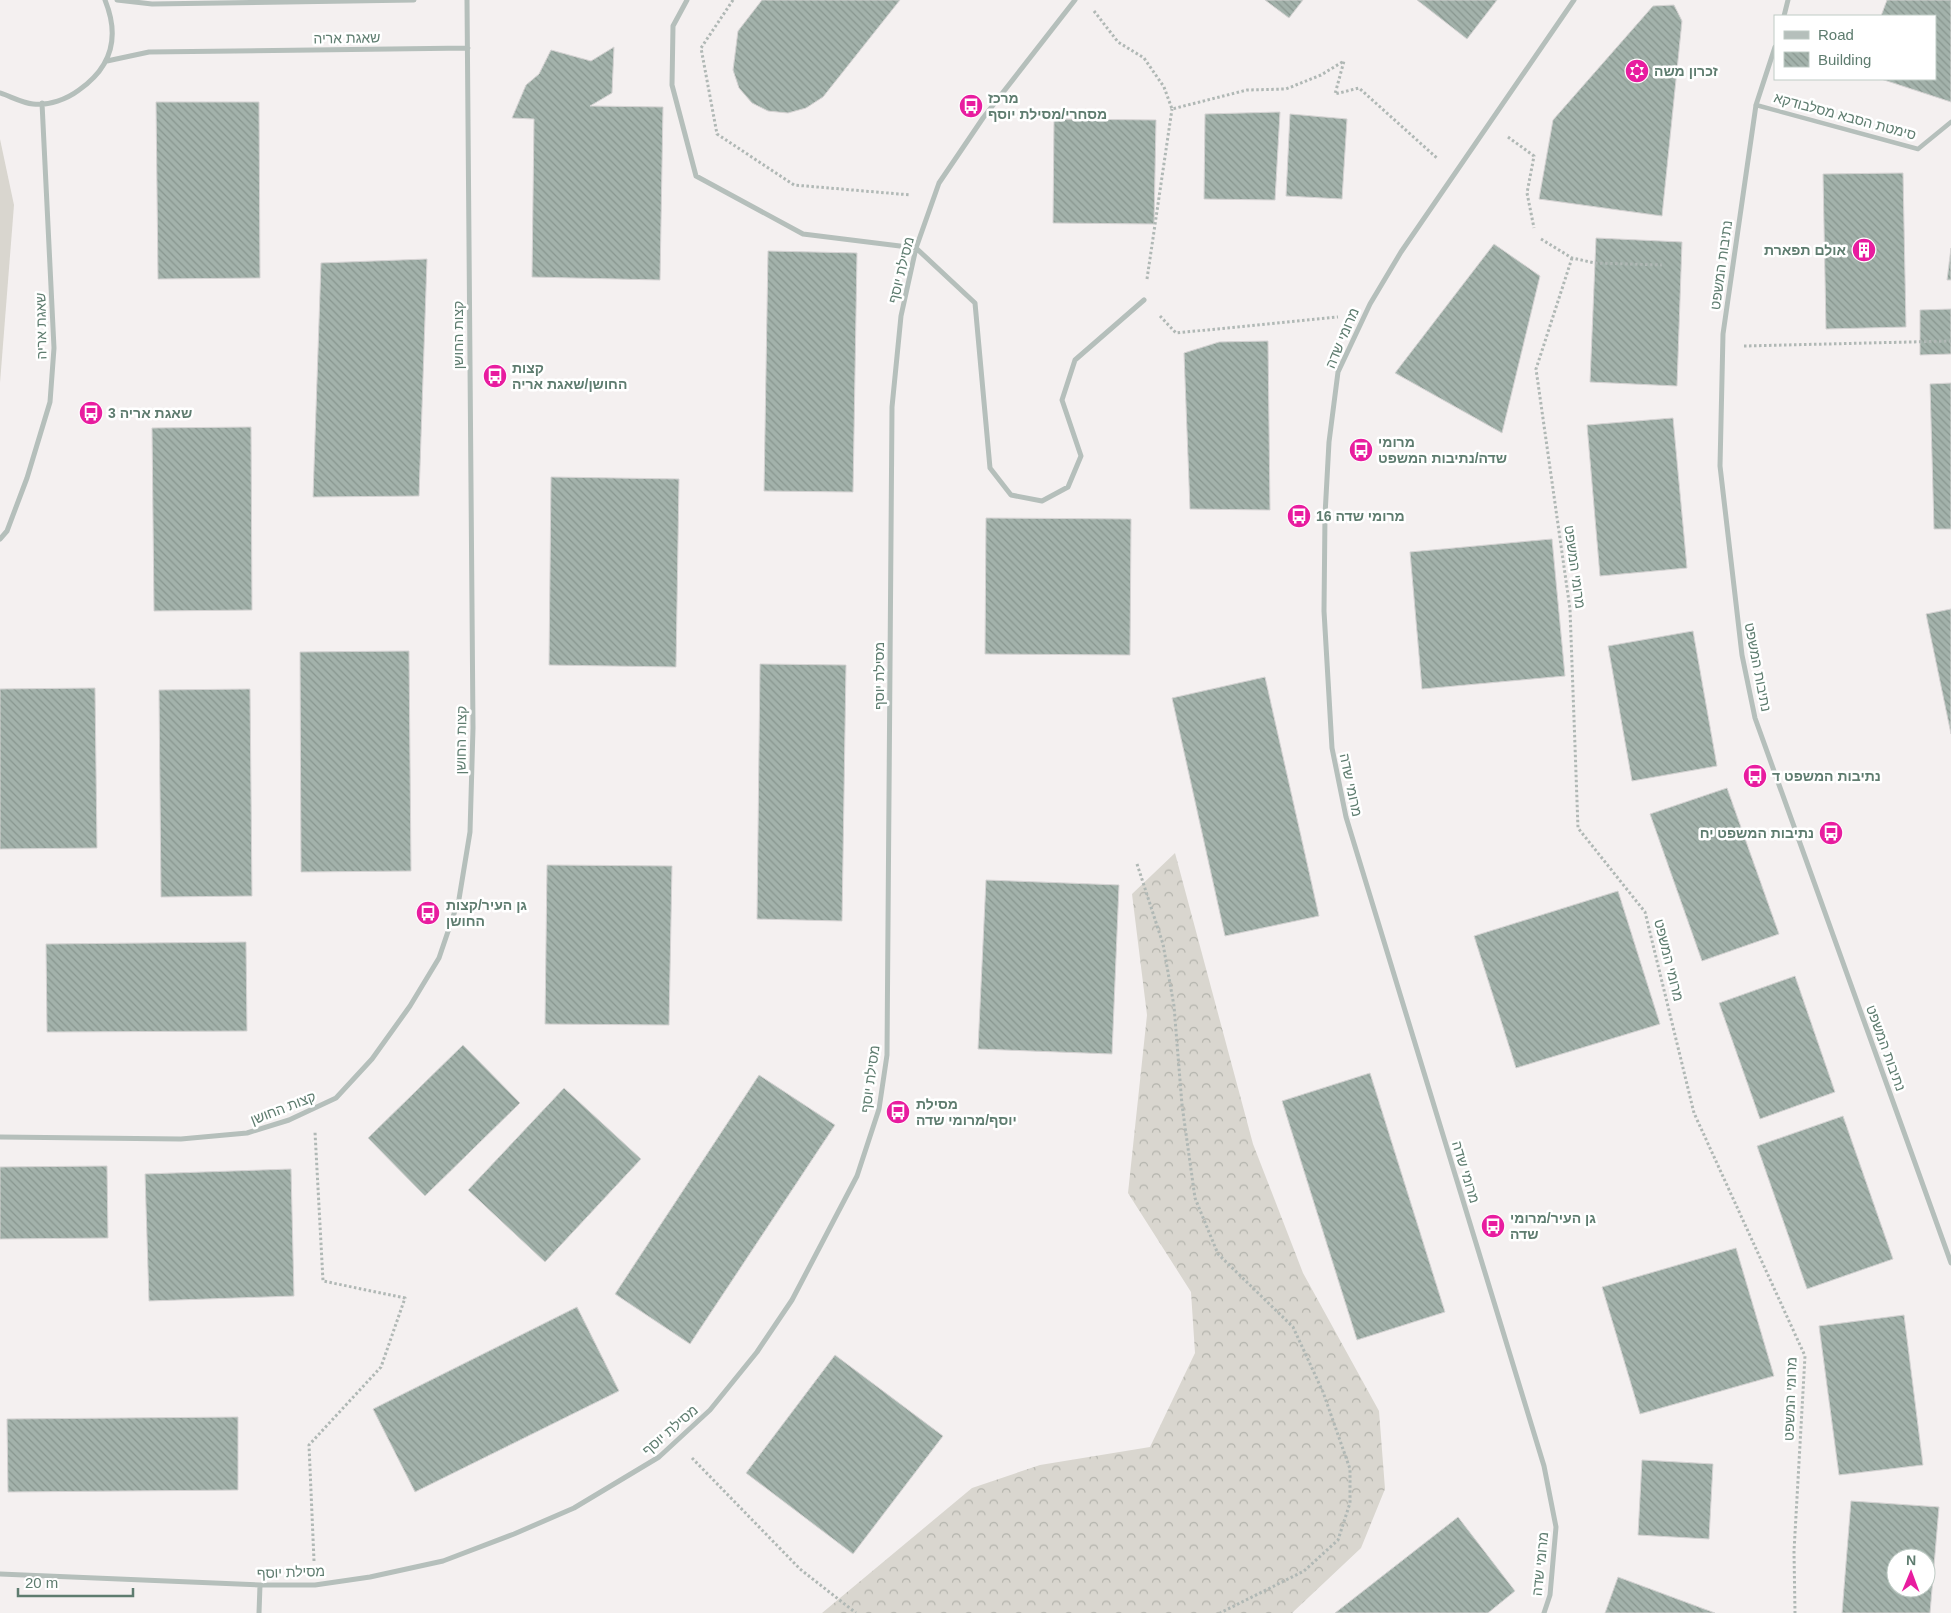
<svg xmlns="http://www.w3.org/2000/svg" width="1951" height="1613" font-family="Helvetica,Heebo,sans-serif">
<defs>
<pattern id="forest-crowns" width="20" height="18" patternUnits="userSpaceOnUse" patternTransform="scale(1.25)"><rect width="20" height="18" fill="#d9d6cf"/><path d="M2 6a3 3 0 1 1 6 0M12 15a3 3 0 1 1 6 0" fill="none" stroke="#b3b3ac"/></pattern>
<pattern id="building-back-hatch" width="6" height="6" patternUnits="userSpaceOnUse" patternTransform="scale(1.25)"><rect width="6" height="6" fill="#a3b2ab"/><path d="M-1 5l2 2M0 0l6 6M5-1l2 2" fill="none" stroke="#88968f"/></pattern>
</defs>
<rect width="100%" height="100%" fill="#f4f0f0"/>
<path fill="#d9d6cf" d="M0,139L14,205L0,383Z"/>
<path fill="url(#forest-crowns)" d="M1175,853L1253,1144L1303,1273L1379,1411L1385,1489L1361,1548L1292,1613H822L972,1488L1040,1465L1150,1447L1195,1353L1191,1292L1128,1193L1147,1015L1132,894Z"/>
<path fill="url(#building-back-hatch)" stroke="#d5d3d3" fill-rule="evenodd" d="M762,0H900L823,97L806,108L788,113L768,111L752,103L739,88L733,70L738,31Z
M1265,0H1303L1289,18Z
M1417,0H1497L1467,39Z
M1887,0H1951V102L1881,79H1935V16H1881Z
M1674,5L1682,21L1662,216L1539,199L1553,120L1653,6Z
M614,47L612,93L590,106L663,107L660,280L532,277L534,119L512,118L526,85L539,74L551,50L591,61Z
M156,102H259L260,278L158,279Z
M1280,112L1275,200L1204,199L1205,114Z
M1290,114L1347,119L1342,199L1286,196Z
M1054,119L1156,120L1154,224L1053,223Z
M1903,173L1906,327L1826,329L1823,174Z
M1596,238L1682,242L1677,386L1590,382Z
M1494,244L1540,276L1502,433L1395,373Z
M1951,248V280H1947Z
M768,251L857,253L853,492L764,491Z
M427,259L419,496L313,497L321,263Z
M1951,309V354L1920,355V310Z
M1268,341L1270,510L1190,509L1184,353L1219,342Z
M1951,383V529H1934L1930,384Z
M1673,418L1687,568L1600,576L1587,425Z
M251,427L252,610L154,611L152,428Z
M551,477L679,479L676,667L549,665Z
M986,518L1131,519L1130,655L985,654Z
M1552,539L1565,676L1422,689L1410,552Z
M1951,609V734L1926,614Z
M1693,631L1717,766L1632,781L1608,646Z
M409,651L411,871L301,872L300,652Z
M760,664L846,665L842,921L757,919Z
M1265,677L1319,916L1225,936L1172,698Z
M95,688L97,848L0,849V689Z
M250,689L252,896L161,897L159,690Z
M1727,788L1779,934L1702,961L1650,814Z
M547,865L672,866L669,1025L545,1024Z
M986,880L1119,885L1112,1054L978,1049Z
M1618,891L1660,1024L1516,1068L1474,936Z
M246,942L247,1031L47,1032L46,944Z
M1795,976L1835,1092L1760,1119L1719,1003Z
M463,1045L520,1103L425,1196L368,1138Z
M1370,1073L1445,1312L1357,1340L1282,1101Z
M759,1075L835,1125L690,1344L615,1294Z
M564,1088L641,1159L545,1262L468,1190Z
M1843,1116L1893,1259L1807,1289L1757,1146Z
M107,1166L108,1238L0,1239V1167Z
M291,1169L294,1296L149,1301L145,1174Z
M1736,1248L1774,1376L1640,1414L1602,1287Z
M577,1307L619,1391L415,1492L373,1409Z
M1904,1315L1923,1465L1839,1475L1819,1326Z
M835,1355L943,1436L853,1554L746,1473Z
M238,1417V1490L8,1492L7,1419Z
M1642,1460L1713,1464L1709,1539L1638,1535Z
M1851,1501L1939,1507L1930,1613H1842ZM1896,1558H1926V1588H1896Z
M1458,1517L1515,1591L1488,1613H1335Z
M1618,1577L1715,1613H1605Z"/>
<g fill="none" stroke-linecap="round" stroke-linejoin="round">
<path stroke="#b0b8b5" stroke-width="3" stroke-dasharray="2.5 2.5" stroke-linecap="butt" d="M733,0L701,48L717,134L794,185L911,195
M1094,11L1118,42L1144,58L1164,87L1172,109L1247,90L1286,89L1321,75L1344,61L1335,94L1359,88L1438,159
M1508,137L1534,156L1527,193L1534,228
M1541,239L1572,258L1595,263L1662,265
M1572,258L1536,369L1570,609L1578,828L1645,912L1694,1113L1805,1356L1794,1551L1795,1613
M1147,279L1172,109
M1160,316L1176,333L1338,317
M1744,346L1951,341
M1137,864L1163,944L1174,1006L1182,1105L1195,1198L1218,1254L1293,1327L1323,1392L1350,1469V1503L1338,1540L1304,1571L1220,1613
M692,1458L800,1569L856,1613
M314,1561L309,1445L381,1367L405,1298L323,1281L315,1132"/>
<path stroke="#b5bfbb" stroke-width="4.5" d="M1756,105L1918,149L1951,122"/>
<path stroke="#b5bfbb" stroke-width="5" d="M117,0L152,4L414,0
M687,0L673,26L672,85L696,176L803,234L916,248L975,303L990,468L1011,495L1042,501L1068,487L1081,456L1062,400L1075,360L1144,300
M1784,16L1788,0
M1775,47L1756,105L1723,334L1720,466L1742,655L1755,718L1951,1263
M107,61L149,52L468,48
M0,93C10,96 22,103 33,104C49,106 67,99 79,90C112,67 120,37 105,0
M0,539L7,531L27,478L50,402L54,348L42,103
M0,1137L181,1139L247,1133L289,1120L336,1098L372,1059L410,1006L439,958L459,899L470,832L473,728L467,0
M0,1574L260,1585H315L370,1577L443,1561L514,1534L574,1508L659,1457L710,1410L757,1352L792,1300L857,1176L879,1109L887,1055L892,407L901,316L916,248L939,183L983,118L1075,0
M259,1613L260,1585
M1544,1613L1550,1595L1556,1527L1544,1466L1346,817L1332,748L1324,611L1325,515L1329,442L1338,372L1370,304L1401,252L1574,0"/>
</g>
<defs>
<g id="synagogue-disc" transform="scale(1.25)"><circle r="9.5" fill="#e81c9f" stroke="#fff"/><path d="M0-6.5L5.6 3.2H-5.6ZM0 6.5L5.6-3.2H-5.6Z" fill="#fff"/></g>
<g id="bus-disc" transform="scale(1.25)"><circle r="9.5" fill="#e81c9f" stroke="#fff"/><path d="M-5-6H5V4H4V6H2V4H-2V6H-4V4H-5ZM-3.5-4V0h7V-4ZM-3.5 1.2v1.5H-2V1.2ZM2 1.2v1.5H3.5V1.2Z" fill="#fff"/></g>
<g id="building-disc" transform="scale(1.25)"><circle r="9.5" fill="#e81c9f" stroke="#fff"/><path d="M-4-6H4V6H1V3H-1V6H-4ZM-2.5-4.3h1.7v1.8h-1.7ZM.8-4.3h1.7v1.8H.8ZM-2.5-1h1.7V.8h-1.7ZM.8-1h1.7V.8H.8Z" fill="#fff"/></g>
</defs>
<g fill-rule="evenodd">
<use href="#synagogue-disc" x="1637" y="71"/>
<use href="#bus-disc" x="971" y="106"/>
<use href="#building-disc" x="1864" y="250"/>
<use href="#bus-disc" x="495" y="376"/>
<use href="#bus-disc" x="91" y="413"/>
<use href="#bus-disc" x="1361" y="450"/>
<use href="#bus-disc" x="1299" y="516"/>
<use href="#bus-disc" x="1755" y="776"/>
<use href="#bus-disc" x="1831" y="833"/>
<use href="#bus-disc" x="428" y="913"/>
<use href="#bus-disc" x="898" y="1112"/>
<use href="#bus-disc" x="1493" y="1226"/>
</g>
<g text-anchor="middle" stroke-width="5" stroke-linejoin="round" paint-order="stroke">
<g font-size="14" fill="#5e7c6f" stroke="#fff">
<text transform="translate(347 38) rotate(-1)" y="5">שאגת אריה</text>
<text transform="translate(1845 116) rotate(15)" y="5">סימטת הסבא מסלבודקא</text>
<text transform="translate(1721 265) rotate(-82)" y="5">נתיבות המשפט</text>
<text transform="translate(901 270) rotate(-76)" y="5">מסילת יוסף</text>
<text transform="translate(41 326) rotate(-91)" y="5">שאגת אריה</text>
<text transform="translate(458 335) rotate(-90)" y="5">קצות החושן</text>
<text transform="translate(1342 338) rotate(-67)" y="5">מרומי שדה</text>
<text transform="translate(1575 567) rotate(82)" y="5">מרומי המשפט</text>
<text transform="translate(1758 667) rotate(79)" y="5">נתיבות המשפט</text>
<text transform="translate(879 676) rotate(-90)" y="5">מסילת יוסף</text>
<text transform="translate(461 740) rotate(-89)" y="5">קצות החושן</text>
<text transform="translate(1351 785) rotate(78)" y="5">מרומי שדה</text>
<text transform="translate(1669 960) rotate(76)" y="5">מרומי המשפט</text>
<text transform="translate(1886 1048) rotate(70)" y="5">נתיבות המשפט</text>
<text transform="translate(870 1079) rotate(-82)" y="5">מסילת יוסף</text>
<text transform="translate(283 1108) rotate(-21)" y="5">קצות החושן</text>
<text transform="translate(1466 1172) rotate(73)" y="5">מרומי שדה</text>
<text transform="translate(1790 1399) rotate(-88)" y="5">מרומי המשפט</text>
<text transform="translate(670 1430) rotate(-41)" y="5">מסילת יוסף</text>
<text transform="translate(1540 1564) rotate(-84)" y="5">מרומי שדה</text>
<text transform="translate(291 1572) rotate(-2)" y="5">מסילת יוסף</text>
</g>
<g font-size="14" font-weight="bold" fill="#5e7c6f" stroke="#fff" text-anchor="start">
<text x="1654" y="76">זכרון משה</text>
<text x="988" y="103">מרכז<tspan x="988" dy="16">מסחרי/מסילת יוסף</tspan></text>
<text x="1846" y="255" text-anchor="end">אולם תפארת</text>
<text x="512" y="373">קצות<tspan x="512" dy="16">החושן/שאגת אריה</tspan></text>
<text x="108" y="418">שאגת אריה 3</text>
<text x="1378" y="447">מרומי<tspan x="1378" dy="16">שדה/נתיבות המשפט</tspan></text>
<text x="1316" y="521">מרומי שדה 16</text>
<text x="1772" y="781">נתיבות המשפט ד</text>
<text x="1814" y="838" text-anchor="end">נתיבות המשפט יח</text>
<text x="446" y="910">גן העיר/קצות<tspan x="446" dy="16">החושן</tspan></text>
<text x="916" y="1109">מסילת<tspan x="916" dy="16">יוסף/מרומי שדה</tspan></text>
<text x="1510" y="1223">גן העיר/מרומי<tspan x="1510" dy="16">שדה</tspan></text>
</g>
</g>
<rect x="1774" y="15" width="162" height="65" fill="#ffffff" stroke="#bfcbc5"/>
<rect x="1784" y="31" width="25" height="8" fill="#b5bfbb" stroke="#bfcbc5"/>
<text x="1818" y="40" font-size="15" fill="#5e7c6f">Road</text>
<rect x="1784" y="52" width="25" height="15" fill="url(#building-back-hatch)" stroke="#bfcbc5"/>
<text x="1818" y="65" font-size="15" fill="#5e7c6f">Building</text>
<g transform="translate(1911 1573) rotate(1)"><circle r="24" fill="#ffffff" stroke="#bfcbc5"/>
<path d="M0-4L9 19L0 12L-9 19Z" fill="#e81c9f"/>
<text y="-8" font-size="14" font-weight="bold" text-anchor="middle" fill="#5e7c6f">N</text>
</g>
<path d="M18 1588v8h115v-8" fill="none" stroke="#5e7c6f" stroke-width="2.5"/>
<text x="25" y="1588" font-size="15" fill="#5e7c6f" stroke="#ffffff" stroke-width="4" paint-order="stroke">20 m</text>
</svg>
